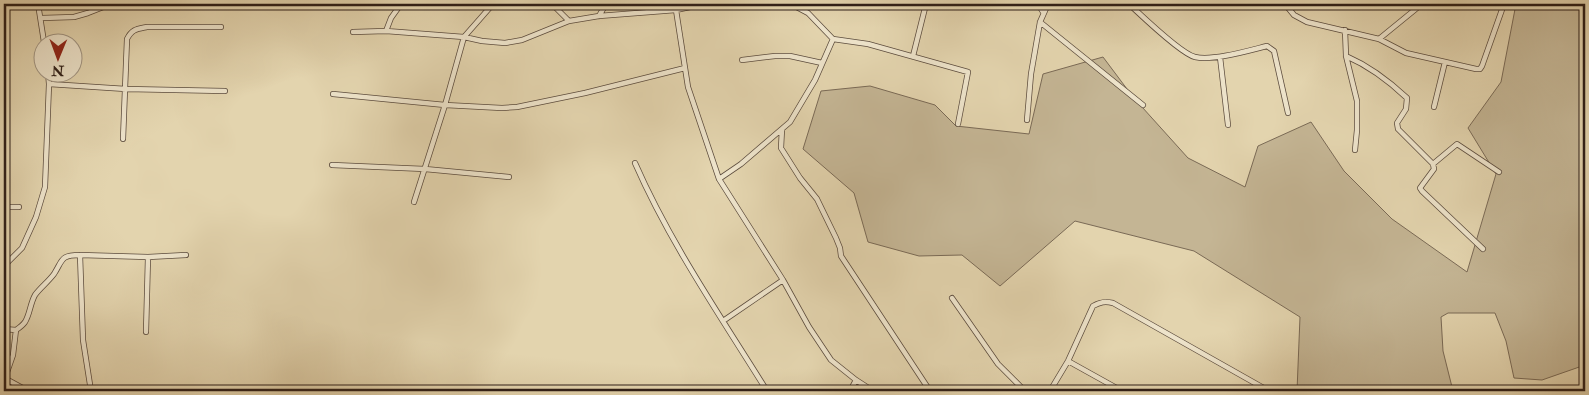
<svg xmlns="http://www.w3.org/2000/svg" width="1589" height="395" font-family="'IM FELL Double Pica',serif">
<rect width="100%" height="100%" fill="#e3d4ae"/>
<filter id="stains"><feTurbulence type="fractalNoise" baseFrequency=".004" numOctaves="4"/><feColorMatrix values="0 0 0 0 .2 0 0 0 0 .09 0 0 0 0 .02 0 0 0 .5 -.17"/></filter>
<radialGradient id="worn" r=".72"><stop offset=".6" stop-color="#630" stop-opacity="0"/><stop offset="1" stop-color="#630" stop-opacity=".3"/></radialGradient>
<path fill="#c4b594" stroke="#7a6a56" d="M1516,4H1585V365L1542,380L1514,378L1506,341L1495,313H1448L1441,317L1443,351L1453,391H1297L1300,317L1194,251L1075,221L1000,286L962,255L919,256L868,242L854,193L803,149L821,91L870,86L935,105L956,126L1029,134L1043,74L1103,57L1133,97L1188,158L1245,187L1258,146L1311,122L1344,171L1392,219L1467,272L1496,174L1468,128L1501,82Z"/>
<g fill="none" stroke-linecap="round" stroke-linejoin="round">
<g stroke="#5c4c3e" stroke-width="6">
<path id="minor" d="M38,4L44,42
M552,4L569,21
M791,4L808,13L833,39L868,44L968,72L958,124
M1038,4L1043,12
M1129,4C1141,15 1181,54 1195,57C1213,61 1247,51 1267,46L1274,51L1288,113
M1285,4L1294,15L1307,22L1379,39L1406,53L1476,69H1480L1482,66L1504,4
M676,10L688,87L719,179L783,280L809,327L831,360L856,380L873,391
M599,16L606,4
M42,18L74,17L88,13L111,4
M1040,22L1143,105
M1345,30L1346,56L1357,101V130L1355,150
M386,31L391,18L401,4
M353,32L386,31L464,37L482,41L505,43L522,40L569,21L599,16L676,10L704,4
M1379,39L1417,8L1420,4
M913,56L926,4
M1346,56C1369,66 1389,81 1407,98L1406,109L1397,123L1398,129L1433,164
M1220,57L1228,125
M742,60L775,56H790L822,63
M49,84L126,89L225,91
M333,94L445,105L502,108L517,107L585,93L685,68
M1434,107L1445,62
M1027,120L1031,74L1040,22L1048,4
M782,129L781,148L800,178L817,199L836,238L840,248L841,256L930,391
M123,139L127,39C132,29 137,29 147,27H221
M635,163C670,243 721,317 767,391
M332,165L425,169L509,177
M719,179L741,164L790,122L815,80L833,39
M414,202L445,105L464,37L493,4
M4,207H19
M1483,249L1422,191L1420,188L1434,169L1433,164L1457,144L1499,172
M4,266L22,248L36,217L45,187L49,84L48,72
M952,298L998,364L1025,391
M723,321L783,280
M4,329L16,330
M146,332L148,257
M1068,361L1122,391
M4,378L28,391
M5,378L13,355L16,330C19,328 23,325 25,322C30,314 30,304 35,295C40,288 48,282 54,274C63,260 60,255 80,255
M11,391L14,384
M91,391L83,340L80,255L148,257L186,255
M850,391L856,380
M1050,391L1068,361L1093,306C1100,302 1105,301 1113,303L1269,391"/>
</g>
<use href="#minor" stroke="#ede3ca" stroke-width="4.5"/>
</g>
<rect width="1589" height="395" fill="none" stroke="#e3d4ae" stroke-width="20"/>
<rect x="5" y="5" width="1579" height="385" fill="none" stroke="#2f1f18" stroke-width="2.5"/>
<rect x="10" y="10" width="1569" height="375" fill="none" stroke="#2f1f18"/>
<g transform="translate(58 58) rotate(181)"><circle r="24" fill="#ede3ca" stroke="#a19583"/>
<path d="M0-4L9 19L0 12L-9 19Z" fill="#8f2418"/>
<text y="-8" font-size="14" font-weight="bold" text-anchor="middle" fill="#2f1f18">N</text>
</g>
<rect width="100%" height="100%" filter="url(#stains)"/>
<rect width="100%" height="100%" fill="url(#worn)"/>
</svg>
